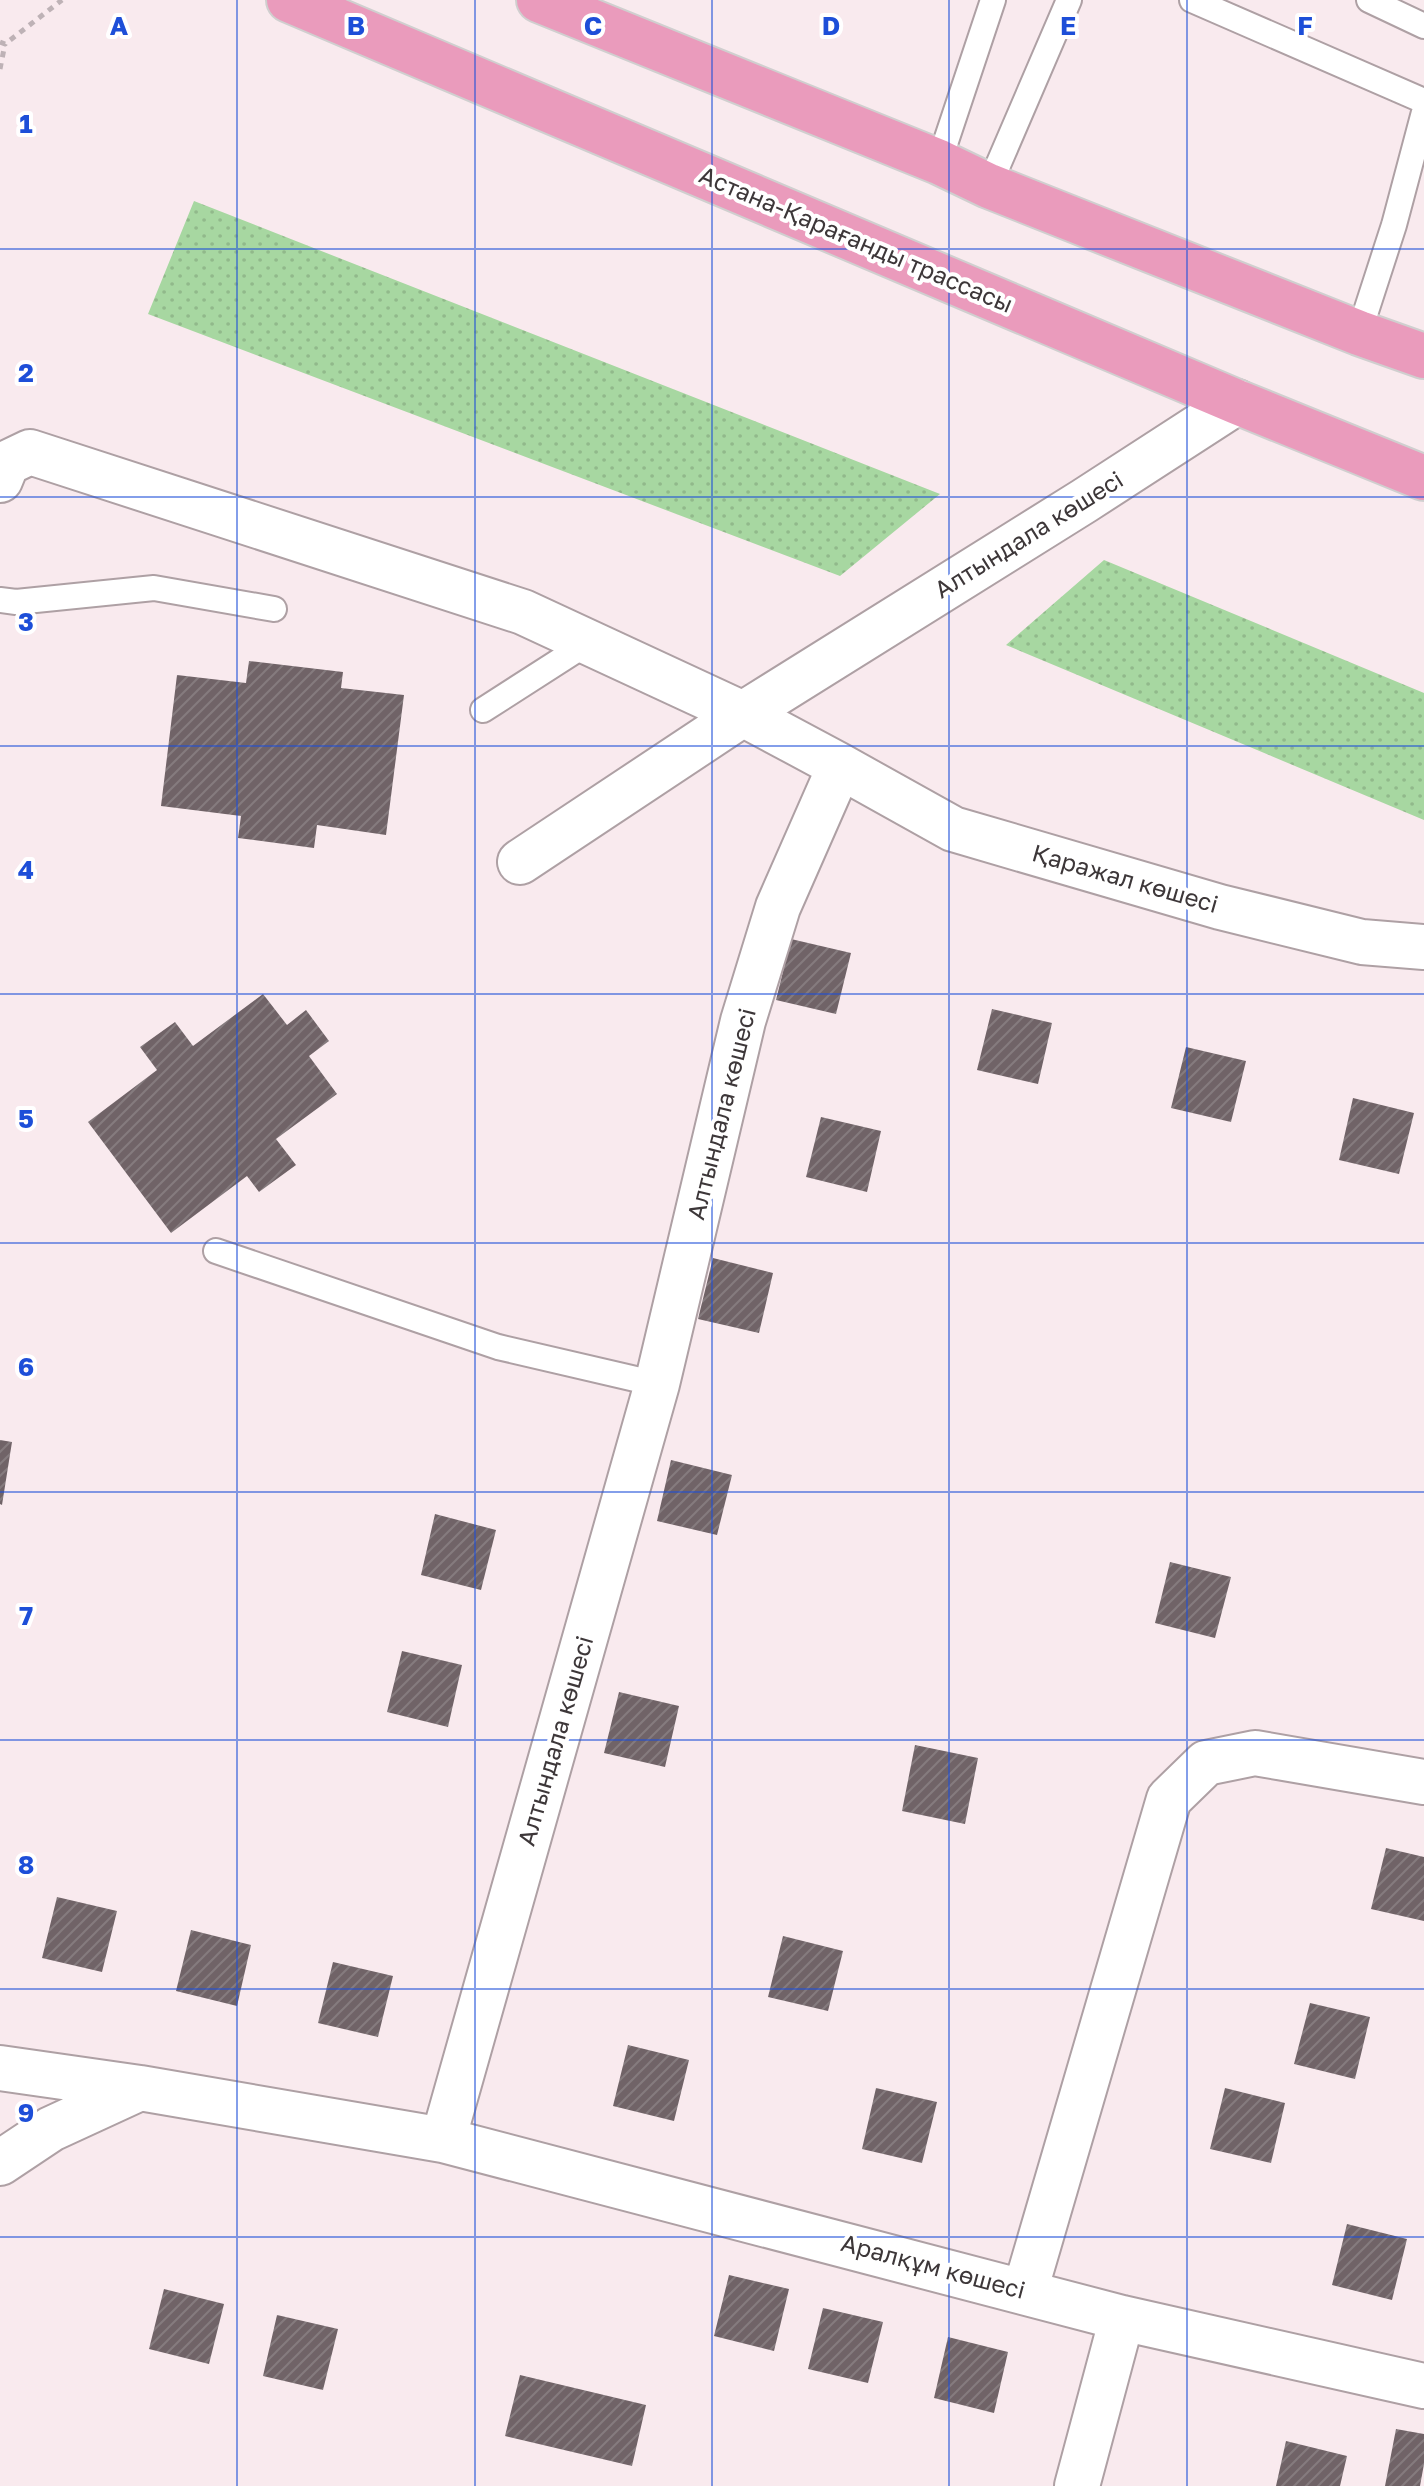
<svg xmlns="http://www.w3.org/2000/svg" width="1424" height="2486" font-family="'Golos Text',sans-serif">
<defs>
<pattern id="grass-dots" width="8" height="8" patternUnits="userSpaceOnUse" patternTransform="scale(2)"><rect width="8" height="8" fill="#a7d7a1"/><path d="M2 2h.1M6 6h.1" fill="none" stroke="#91b98b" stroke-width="1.8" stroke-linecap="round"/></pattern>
<pattern id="building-hatch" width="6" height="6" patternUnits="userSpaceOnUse" patternTransform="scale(2)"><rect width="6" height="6" fill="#706367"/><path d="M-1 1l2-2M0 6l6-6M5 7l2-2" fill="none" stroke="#857b7e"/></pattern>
</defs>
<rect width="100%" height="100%" fill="#f9eaee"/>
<path fill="url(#grass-dots)" d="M194,201L940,494L840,576L148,314Z
M1104,560L1424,693V820L1006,645Z"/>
<path fill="url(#building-hatch)" d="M249,661L343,672L341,688L404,695L386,835L317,825L314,848L238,838L241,816L161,806L177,675L246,683Z
M791,939L851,953L836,1014L776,1000Z
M263,994L287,1025L306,1010L329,1041L309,1056L337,1094L276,1139L296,1165L259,1192L247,1176L171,1233L88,1122L157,1070L140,1047L175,1022L193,1046Z
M992,1009L1052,1023L1038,1084L977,1070Z
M1186,1047L1246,1061L1231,1122L1171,1108Z
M1353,1098L1414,1113L1399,1174L1339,1160Z
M821,1117L881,1131L867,1192L806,1177Z
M713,1258L773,1273L759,1333L698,1319Z
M0,1440L12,1442L2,1505L0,1504Z
M671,1460L732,1475L717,1535L657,1521Z
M435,1514L496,1530L481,1590L421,1575Z
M1170,1562L1231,1577L1215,1638L1155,1623Z
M402,1651L462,1665L448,1727L387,1712Z
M619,1692L679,1706L665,1767L604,1753Z
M915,1745L978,1758L965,1824L902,1811Z
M1386,1848L1424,1857V1921L1371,1909Z
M57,1897L117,1911L102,1972L42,1958Z
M191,1930L251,1945L237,2006L176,1991Z
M783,1936L843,1951L828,2011L768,1997Z
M333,1962L393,1976L378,2037L318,2023Z
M1310,2003L1370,2017L1355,2079L1294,2064Z
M628,2045L689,2060L674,2121L613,2106Z
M876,2088L937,2102L922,2163L862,2149Z
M1225,2088L1285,2103L1271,2163L1210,2149Z
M1347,2224L1407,2239L1392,2300L1332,2285Z
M729,2275L789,2289L774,2351L714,2336Z
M164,2289L224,2304L209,2364L149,2349Z
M823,2308L883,2322L868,2383L808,2369Z
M277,2315L338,2329L323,2390L263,2376Z
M948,2337L1008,2352L994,2413L934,2398Z
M520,2375L646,2405L632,2466L505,2436Z
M1396,2429L1424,2434V2464L1420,2486H1385Z
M1286,2441L1347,2456L1340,2486H1276Z"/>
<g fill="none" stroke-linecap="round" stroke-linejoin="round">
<g stroke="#aea0a4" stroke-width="28">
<path id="service" d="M1192,0L1424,101
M1369,0L1424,26
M939,162L993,0
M989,186L1069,0
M1359,333L1394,225L1424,112
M0,600L16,602L154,588L274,609
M483,710L589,642
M216,1251L498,1347L657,1384"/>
</g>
<g stroke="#aea0a4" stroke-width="48">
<path id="minor" d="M0,480L7,463L30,452L523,612L743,714
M840,766L953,829L1220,907L1362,942L1424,947
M520,862L743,714
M0,2068L140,2088
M443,2140L657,1384L743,1021L778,907L840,766L743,714L1084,501L1237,402
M0,2163L51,2129L140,2088L443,2140L1122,2318L1424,2386
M1025,2291L1169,1799L1206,1763L1255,1753L1424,1782
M1077,2486L1122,2318"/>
</g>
<g stroke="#d0cfcf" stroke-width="48">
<path id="primary" d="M289,0L1237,402L1424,478
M539,0L939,162L989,186L1359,333L1424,356"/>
</g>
<path stroke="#beb2b6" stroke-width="5" stroke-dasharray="6 6" stroke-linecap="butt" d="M0,42L5,44L62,0
M0,69L5,44"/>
<use href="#service" stroke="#fff" stroke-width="24"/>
<use href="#minor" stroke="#fff" stroke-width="44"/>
<use href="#primary" stroke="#ea9bbc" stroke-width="44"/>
</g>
<path fill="none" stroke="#1d4ed8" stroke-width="2" stroke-opacity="0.55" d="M237,0V2486M475,0V2486M712,0V2486M949,0V2486M1187,0V2486M0,249H1424M0,497H1424M0,746H1424M0,994H1424M0,1243H1424M0,1492H1424M0,1740H1424M0,1989H1424M0,2237H1424"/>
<g text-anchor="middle" stroke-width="8" stroke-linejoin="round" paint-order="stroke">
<g font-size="24" fill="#3d3739" stroke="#fff">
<text transform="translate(856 240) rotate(23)" y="8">Астана-Қарағанды трассасы</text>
<text transform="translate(1029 535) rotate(-32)" y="8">Алтындала көшесі</text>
<text transform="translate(1125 879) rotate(16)" y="8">Қаражал көшесі</text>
<text transform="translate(722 1114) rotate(-76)" y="8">Алтындала көшесі</text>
<text transform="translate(556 1741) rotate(-74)" y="8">Алтындала көшесі</text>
<text transform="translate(933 2267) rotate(15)" y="8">Аралқұм көшесі</text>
</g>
</g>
<g font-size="26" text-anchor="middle" font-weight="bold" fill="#1d4ed8" stroke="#fff" stroke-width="8" stroke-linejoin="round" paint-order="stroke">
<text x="119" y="35">A</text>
<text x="356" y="35">B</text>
<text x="593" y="35">C</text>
<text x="831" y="35">D</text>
<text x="1068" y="35">E</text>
<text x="1305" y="35">F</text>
<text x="26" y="133">1</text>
<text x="26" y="382">2</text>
<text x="26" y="631">3</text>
<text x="26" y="879">4</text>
<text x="26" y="1128">5</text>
<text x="26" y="1376">6</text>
<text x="26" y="1625">7</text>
<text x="26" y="1874">8</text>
<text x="26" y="2122">9</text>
</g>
</svg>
